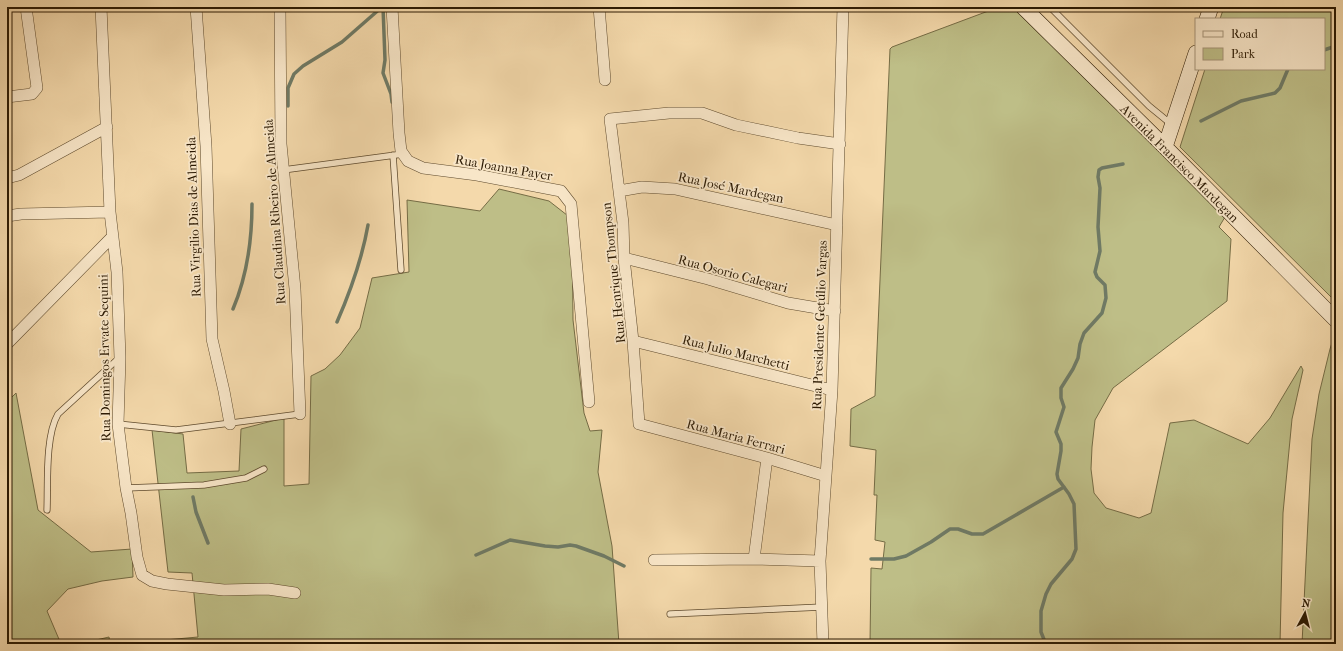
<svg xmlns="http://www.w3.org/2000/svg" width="1343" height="651" font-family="'IM FELL French Canon',serif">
<rect width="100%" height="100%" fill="#f4d9ab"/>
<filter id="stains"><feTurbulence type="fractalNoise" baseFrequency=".005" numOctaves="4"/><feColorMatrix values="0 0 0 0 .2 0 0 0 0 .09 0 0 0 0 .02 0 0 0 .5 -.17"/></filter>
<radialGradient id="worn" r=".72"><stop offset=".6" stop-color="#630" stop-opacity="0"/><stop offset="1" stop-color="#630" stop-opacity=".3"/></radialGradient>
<path fill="#bebe87" stroke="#756c45" d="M999,7H1014L1225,217L1219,227L1231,239L1227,301L1113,388L1095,420L1092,447L1091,469L1094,493L1106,508L1139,518L1151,513L1170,423L1194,420L1248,444L1270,418L1301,366L1303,370L1292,419L1283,513L1280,644H870L871,568L882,569L885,542L875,540L877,495H874L876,450L850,446L851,409L875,396L890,49L892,47Z
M1224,7H1336V285L1331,297L1180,147L1205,69H1324V19H1220Z
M499,189L549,201L572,219L573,320L584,413L590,431L602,430L598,472L612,546L619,644H122L198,637L192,573L168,572L152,430L183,434L187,473L239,471L241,429L284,418V486L309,484L311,376L325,369L340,355L360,328L372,278L409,272L407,200L480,211Z
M1336,330V644H1302L1312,439L1319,394L1330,349Z
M16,393L38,510L91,552L132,549L133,577L102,581L68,589L47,611L61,644H7V402Z
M109,637L110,644H79Z"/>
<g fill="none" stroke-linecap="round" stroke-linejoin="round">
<path stroke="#6f7a65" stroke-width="3.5" d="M383,7L385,60L383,73L391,94L392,102
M1324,50L1336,46
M288,106V88L294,74L303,66L342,42L382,7
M1201,121L1241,101L1275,93L1280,88L1288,69
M233,309C247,276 252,239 252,204
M337,322C351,290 362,259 368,225
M193,497L196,512L208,543
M476,555L510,540L545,546L558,547L570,545L576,546L604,556L624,566
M871,559H894L906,556L931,542L950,529H958L972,534H983L1064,487
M1047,644L1045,642L1041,632V611L1046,594L1051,584L1072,559L1076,549L1074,504L1069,494L1058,479L1057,474L1061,451V444L1056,432L1064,407L1061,398V388L1073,369L1078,358L1080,344L1084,333L1102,313L1106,298L1105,285L1097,277L1095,272L1100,251L1098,227L1100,188L1098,177L1099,170L1102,168L1123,164"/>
<g stroke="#5e4a2d" stroke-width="7">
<path id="lane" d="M1050,7L1149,106L1171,124
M393,155L401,270
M283,170L403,154
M118,424L176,430L300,414
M126,488L204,485L246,478L264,469
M47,510C48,484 45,436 58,414L119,358
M670,614L822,607"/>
</g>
<g stroke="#5e4a2d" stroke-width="12">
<path id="street" d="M101,7L110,212L117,272L120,358L118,424L126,488L131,513L137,557L142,575L152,581L167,584L224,590L268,589L295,593
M196,7L206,146L212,339L224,391L230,424
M280,7L281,144L295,289L300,414
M392,7L399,133L401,151L408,161L423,168L477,175L561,191L571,204L589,402
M599,7L605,80
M7,97L32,94L37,88L26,7
M7,178L19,175L107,127
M619,191L642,187L675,189L837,225
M7,216L21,214L110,212
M624,258L708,279L788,303L835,311
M633,341L832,390
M7,344L113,236
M826,476L767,458L639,424L633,341L624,258L623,223L610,119L669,113H702L736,125L798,138L840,144
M754,559L767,458
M654,560L754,559L820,561
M823,644L820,561L832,390L843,7"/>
</g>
<g stroke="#2c1a03" stroke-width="16">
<path id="secondary" d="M1023,7L1165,147L1336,320
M1207,19L1211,7
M1165,147L1196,53"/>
</g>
<use href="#lane" stroke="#f8e6c8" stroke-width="5.5"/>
<use href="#street" stroke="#f8e6c8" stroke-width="11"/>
<use href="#secondary" stroke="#f8e6c8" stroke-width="15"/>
</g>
<g text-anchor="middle" stroke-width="3.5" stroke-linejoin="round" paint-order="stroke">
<g font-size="13" fill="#2c1a03" stroke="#f8e6c8">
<text transform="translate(1180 163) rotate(45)" y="5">Avenida Francisco Mardegan</text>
<text transform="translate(504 167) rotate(10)" y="5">Rua Joanna Payer</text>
<text transform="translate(731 187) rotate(12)" y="5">Rua José Mardegan</text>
<text transform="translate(274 212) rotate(-94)" y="5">Rua Claudina Ribeiro de Almeida</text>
<text transform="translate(193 217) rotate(-92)" y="5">Rua Virgilio Dias de Almeida</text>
<text transform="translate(613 273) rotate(-96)" y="5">Rua Henrique Thompson</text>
<text transform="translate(733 273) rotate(15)" y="5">Rua Osorio Calegari</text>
<text transform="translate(819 325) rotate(-88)" y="5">Rua Presidente Getúlio Vargas</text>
<text transform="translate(736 352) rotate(14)" y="5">Rua Julio Marchetti</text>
<text transform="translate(104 358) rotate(-91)" y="5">Rua Domingos Ervate Sequini</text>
<text transform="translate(736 436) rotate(15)" y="5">Rua Maria Ferrari</text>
</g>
</g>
<rect width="1343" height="651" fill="none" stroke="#f4d9ab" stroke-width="24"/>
<rect x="8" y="8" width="1327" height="635" fill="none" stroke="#2c1a03" stroke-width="2"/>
<rect x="12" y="12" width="1319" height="627" fill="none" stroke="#2c1a03"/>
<rect x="1195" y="18" width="130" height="52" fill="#f8e6c8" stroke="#a69479"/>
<rect x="1203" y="31" width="20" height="6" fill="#f8e6c8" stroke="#a69479"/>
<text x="1231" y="38" font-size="12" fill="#2c1a03">Road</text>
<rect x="1203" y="48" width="20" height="12" fill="#bebe87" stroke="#a69479"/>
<text x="1231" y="58" font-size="12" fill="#2c1a03">Park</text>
<g transform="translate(1305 613) rotate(7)" stroke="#f8e6c8" stroke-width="3" paint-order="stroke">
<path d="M0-3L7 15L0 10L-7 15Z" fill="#2c1a03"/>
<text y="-6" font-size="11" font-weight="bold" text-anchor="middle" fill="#2c1a03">N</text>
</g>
<rect width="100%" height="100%" filter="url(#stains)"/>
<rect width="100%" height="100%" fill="url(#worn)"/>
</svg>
